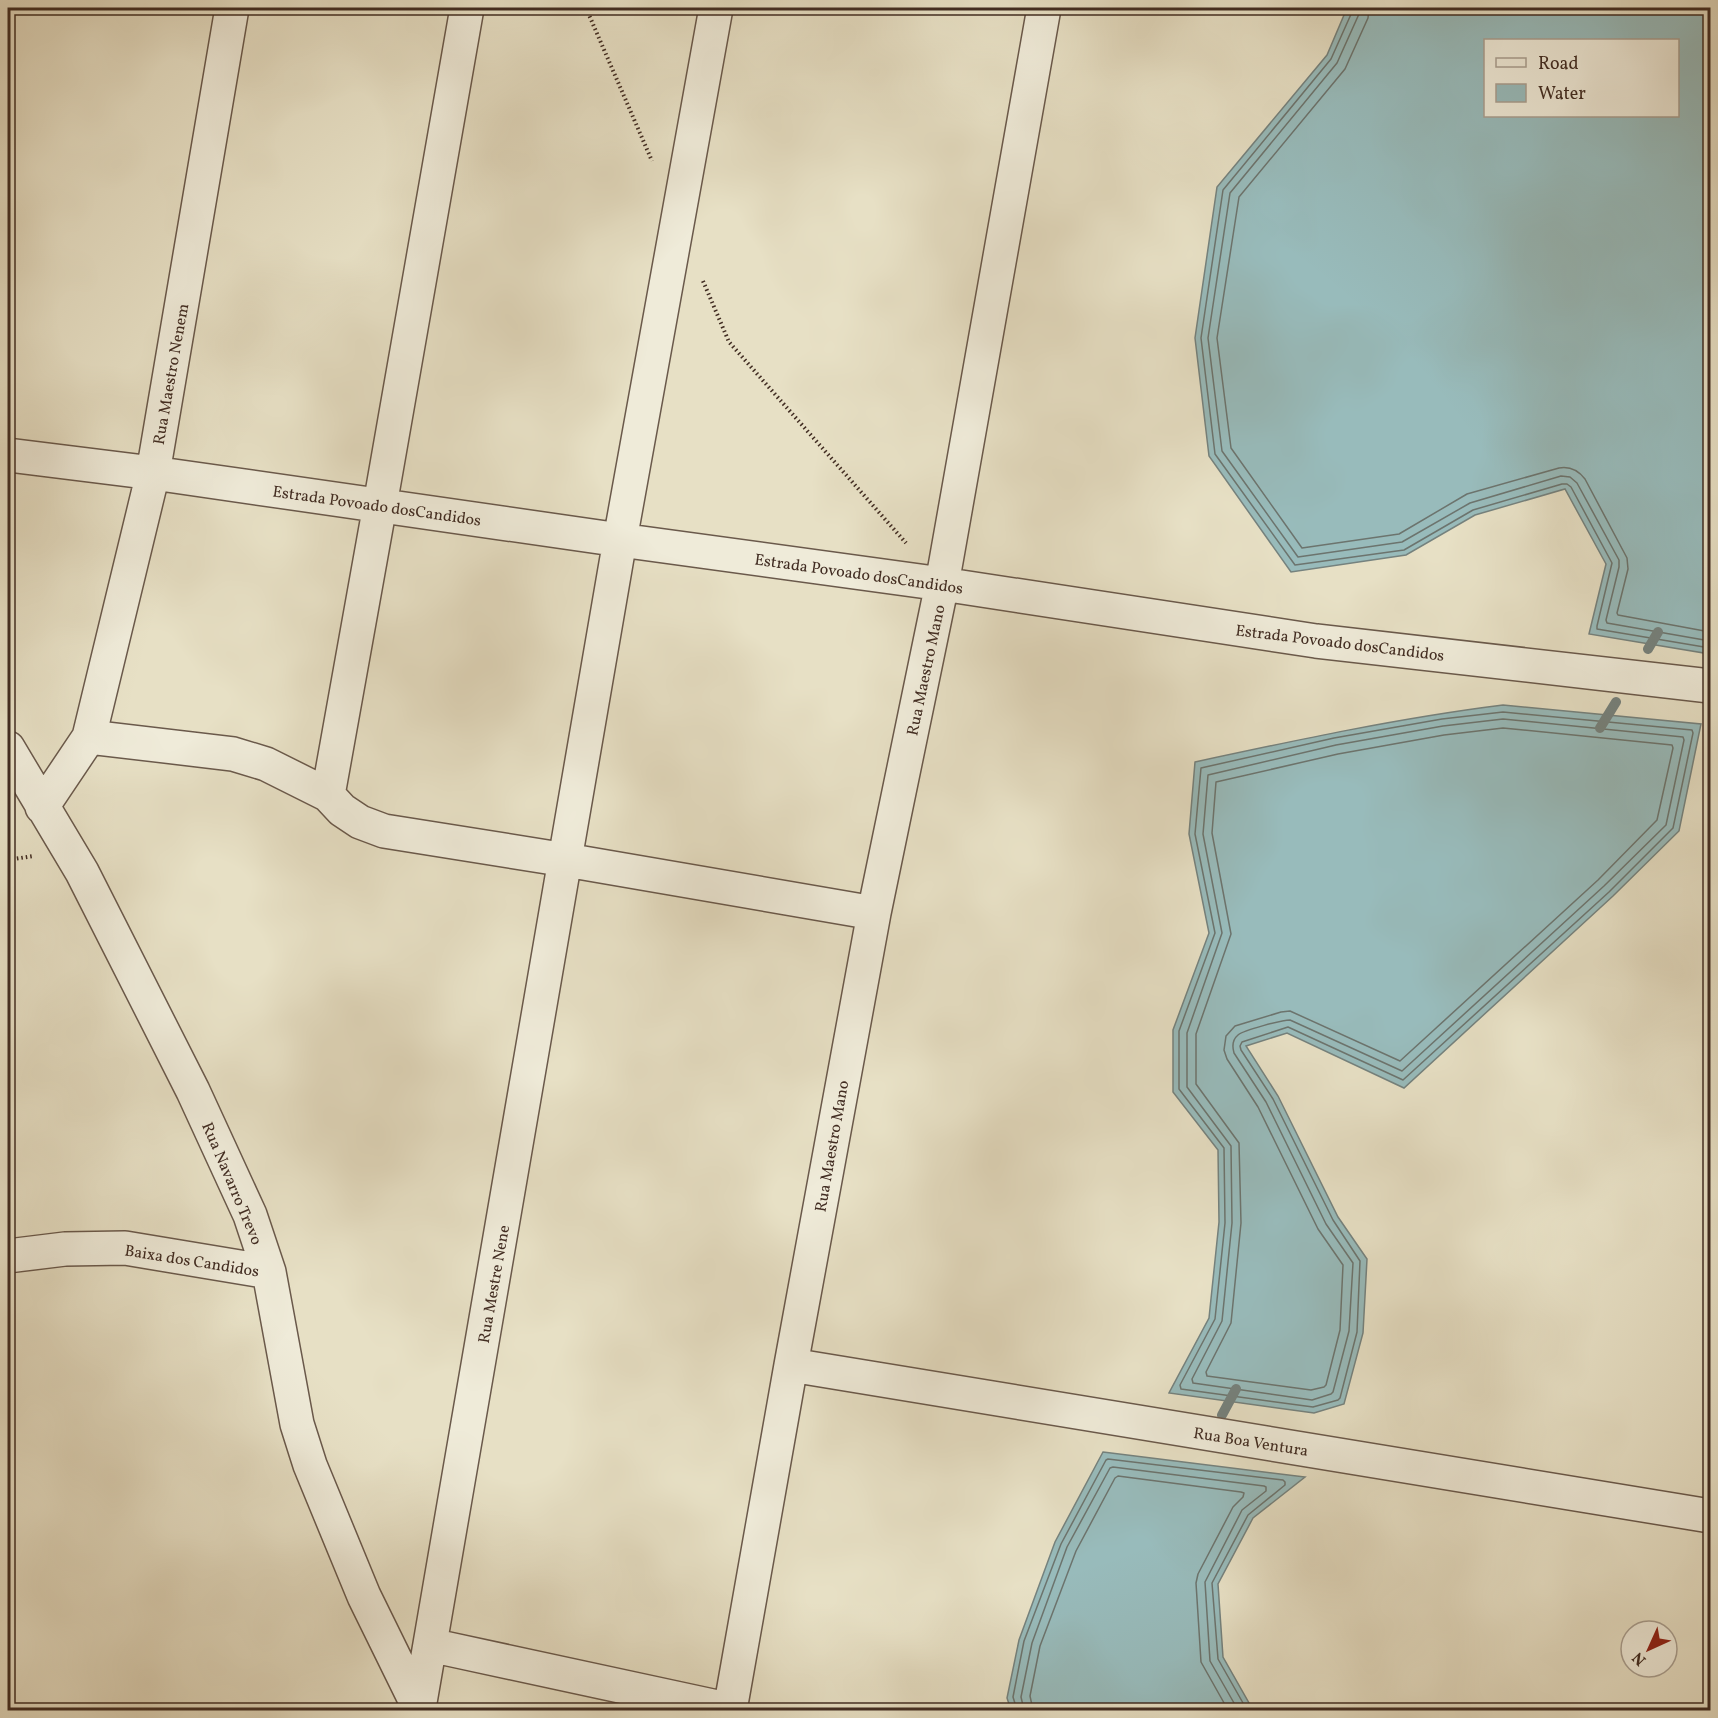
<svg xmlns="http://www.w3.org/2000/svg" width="1718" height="1718" font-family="Vollkorn,serif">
<rect width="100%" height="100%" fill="#e7e0c5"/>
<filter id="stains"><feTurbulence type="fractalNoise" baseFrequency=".00333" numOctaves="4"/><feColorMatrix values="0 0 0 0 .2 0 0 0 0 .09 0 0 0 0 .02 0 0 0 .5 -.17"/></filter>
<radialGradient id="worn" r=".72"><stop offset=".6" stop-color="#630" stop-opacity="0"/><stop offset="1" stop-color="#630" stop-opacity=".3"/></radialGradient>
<path fill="#98bbbb" stroke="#75827e" stroke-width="1.5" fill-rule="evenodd" d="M1347,8H1710V654L1589,634L1606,564L1565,489L1475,515L1406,555L1291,572L1209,456L1195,338L1217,187L1327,55ZM1486,40H1678V116H1486Z
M1503,705L1701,724L1679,831L1613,896L1404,1088L1287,1033L1246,1046L1278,1096L1338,1217L1367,1259L1363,1333L1344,1404L1314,1413L1169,1393L1209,1318L1219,1222L1218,1150L1173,1092V1030L1209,933L1189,834L1195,762C1297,740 1399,718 1503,705Z
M1103,1452L1305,1477L1253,1518L1218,1584L1223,1657L1253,1710H1011L1007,1698L1019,1640L1055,1542Z"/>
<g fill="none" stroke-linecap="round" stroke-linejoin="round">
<path stroke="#6c746e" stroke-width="1.5" d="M1352,8V12L1331,59L1223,190L1201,338L1215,454L1295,565L1404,550L1473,510L1562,484H1567L1571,487L1612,563L1597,626V629L1710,648
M1360,8L1359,14L1337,63L1230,193L1208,338L1222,451L1298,557L1402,542L1470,503L1561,476L1570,477L1577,483L1619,560V567L1606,620L1607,623L1710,641
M1369,8L1368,18L1345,69L1239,197L1217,338L1231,448L1302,548L1399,534L1467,494L1559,468C1570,466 1578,470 1585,479L1627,558L1628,569L1617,613L1618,615L1710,632
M1503,712L1692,730L1693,733L1673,828L1609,892L1403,1080L1288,1027L1242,1042L1240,1046L1241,1050L1273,1099L1333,1220L1360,1261L1357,1332L1340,1398L1338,1400L1313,1407L1181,1389L1180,1385L1215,1319L1225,1223L1224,1148L1179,1089V1031L1215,933L1195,834L1201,768L1334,738L1442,719Z
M1503,719L1683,737L1684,740L1666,825L1604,886L1402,1071L1290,1020C1282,1020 1244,1030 1238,1035C1232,1040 1232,1046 1234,1053L1266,1102L1326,1224L1353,1263L1349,1331L1333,1392L1331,1394L1312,1400L1193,1383L1192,1379L1222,1321L1232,1223L1231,1146L1187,1087V1033L1222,933L1203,834L1208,775L1336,745L1443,726Z
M1503,728L1672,745L1673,748L1657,820L1598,880L1400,1061L1290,1011L1281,1012L1235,1026L1226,1036L1224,1050L1227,1059L1258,1107L1318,1229L1343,1265L1340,1330L1326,1385L1324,1387L1311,1390L1207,1376L1206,1372L1231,1323L1241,1223L1239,1143L1196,1084V1034L1231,934L1212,833L1216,782L1338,754L1444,735Z
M1017,1710L1013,1697L1024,1641L1061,1544L1106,1460L1108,1459L1283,1480L1285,1482V1485L1248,1515L1212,1583L1218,1659L1247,1710
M1024,1710L1021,1697L1032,1643L1067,1547L1110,1468L1113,1467L1264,1486L1266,1487V1491L1242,1510L1205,1582L1210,1661L1238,1710
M1033,1710L1030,1696L1040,1646L1076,1551L1115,1478L1118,1476L1241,1492L1244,1493L1243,1497L1233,1507L1198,1574L1196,1583L1201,1662L1228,1710"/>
<path stroke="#75827e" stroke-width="10" d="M1648,649L1658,632
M1600,728L1616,702
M1222,1415L1236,1389"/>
<g stroke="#6a594b" stroke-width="36">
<path id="minor" d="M8,455L153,473L620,540L942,584L1316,641L1710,686
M89,737L153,473L232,8
M8,748L82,872L193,1091L250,1215L269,1272L297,1424L310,1465L364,1596L420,1710
M328,795L380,505L467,8
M42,807L89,737L233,754L266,764L328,795L342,810L360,822L384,831L566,860L874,913
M8,1256L65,1249L125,1248L269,1272
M791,1365L1710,1516
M430,1645L731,1710
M419,1708L620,540L716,8
M730,1710L791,1365L874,913L942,584L1044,8"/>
</g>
<path stroke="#412c22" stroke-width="4" stroke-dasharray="1.5 3" stroke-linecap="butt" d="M586,8L652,161
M703,281L729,342L906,543
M8,860L33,856"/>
<use href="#minor" stroke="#efebd9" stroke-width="33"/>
</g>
<g text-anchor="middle" stroke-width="4.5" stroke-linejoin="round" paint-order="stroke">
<g font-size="16" fill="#412c22" stroke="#efebd9">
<text transform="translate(170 374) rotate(-80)" y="6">Rua Maestro Nenem</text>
<text transform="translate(377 505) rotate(8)" y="6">Estrada Povoado dosCandidos</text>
<text transform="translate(859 573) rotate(8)" y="6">Estrada Povoado dosCandidos</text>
<text transform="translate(1340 642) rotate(7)" y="6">Estrada Povoado dosCandidos</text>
<text transform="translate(925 670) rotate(-78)" y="6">Rua Maestro Mano</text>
<text transform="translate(831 1146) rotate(-80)" y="6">Rua Maestro Mano</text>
<text transform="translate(233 1183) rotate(67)" y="6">Rua Navarro Trevo</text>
<text transform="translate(192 1260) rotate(9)" y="6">Baixa dos Candidos</text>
<text transform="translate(493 1284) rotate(-80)" y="6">Rua Mestre Nene</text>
<text transform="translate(1251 1441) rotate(9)" y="6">Rua Boa Ventura</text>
</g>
</g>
<rect width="1718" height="1718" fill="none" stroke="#e7e0c5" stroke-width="30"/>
<rect x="9" y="9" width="1700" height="1700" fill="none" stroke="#412c22" stroke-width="3"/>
<rect x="15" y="15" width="1688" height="1688" fill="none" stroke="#412c22" stroke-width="1.5"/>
<rect x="1484" y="39" width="195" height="78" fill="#efebd9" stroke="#a99f90" stroke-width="1.5"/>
<rect x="1496" y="58" width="30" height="9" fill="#efebd9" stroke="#a99f90" stroke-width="1.5"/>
<text x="1538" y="69" font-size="18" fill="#412c22">Road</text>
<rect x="1496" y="84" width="30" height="18" fill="#98bbbb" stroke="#a99f90" stroke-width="1.5"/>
<text x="1538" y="99" font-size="18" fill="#412c22">Water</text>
<g transform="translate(1649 1649) rotate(225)"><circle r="28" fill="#efebd9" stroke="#a99f90" stroke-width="1.5"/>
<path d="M0-4.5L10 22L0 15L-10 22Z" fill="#8f2418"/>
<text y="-9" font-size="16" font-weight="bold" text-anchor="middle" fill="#412c22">N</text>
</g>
<rect width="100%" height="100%" filter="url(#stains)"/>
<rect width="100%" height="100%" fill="url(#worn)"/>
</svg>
